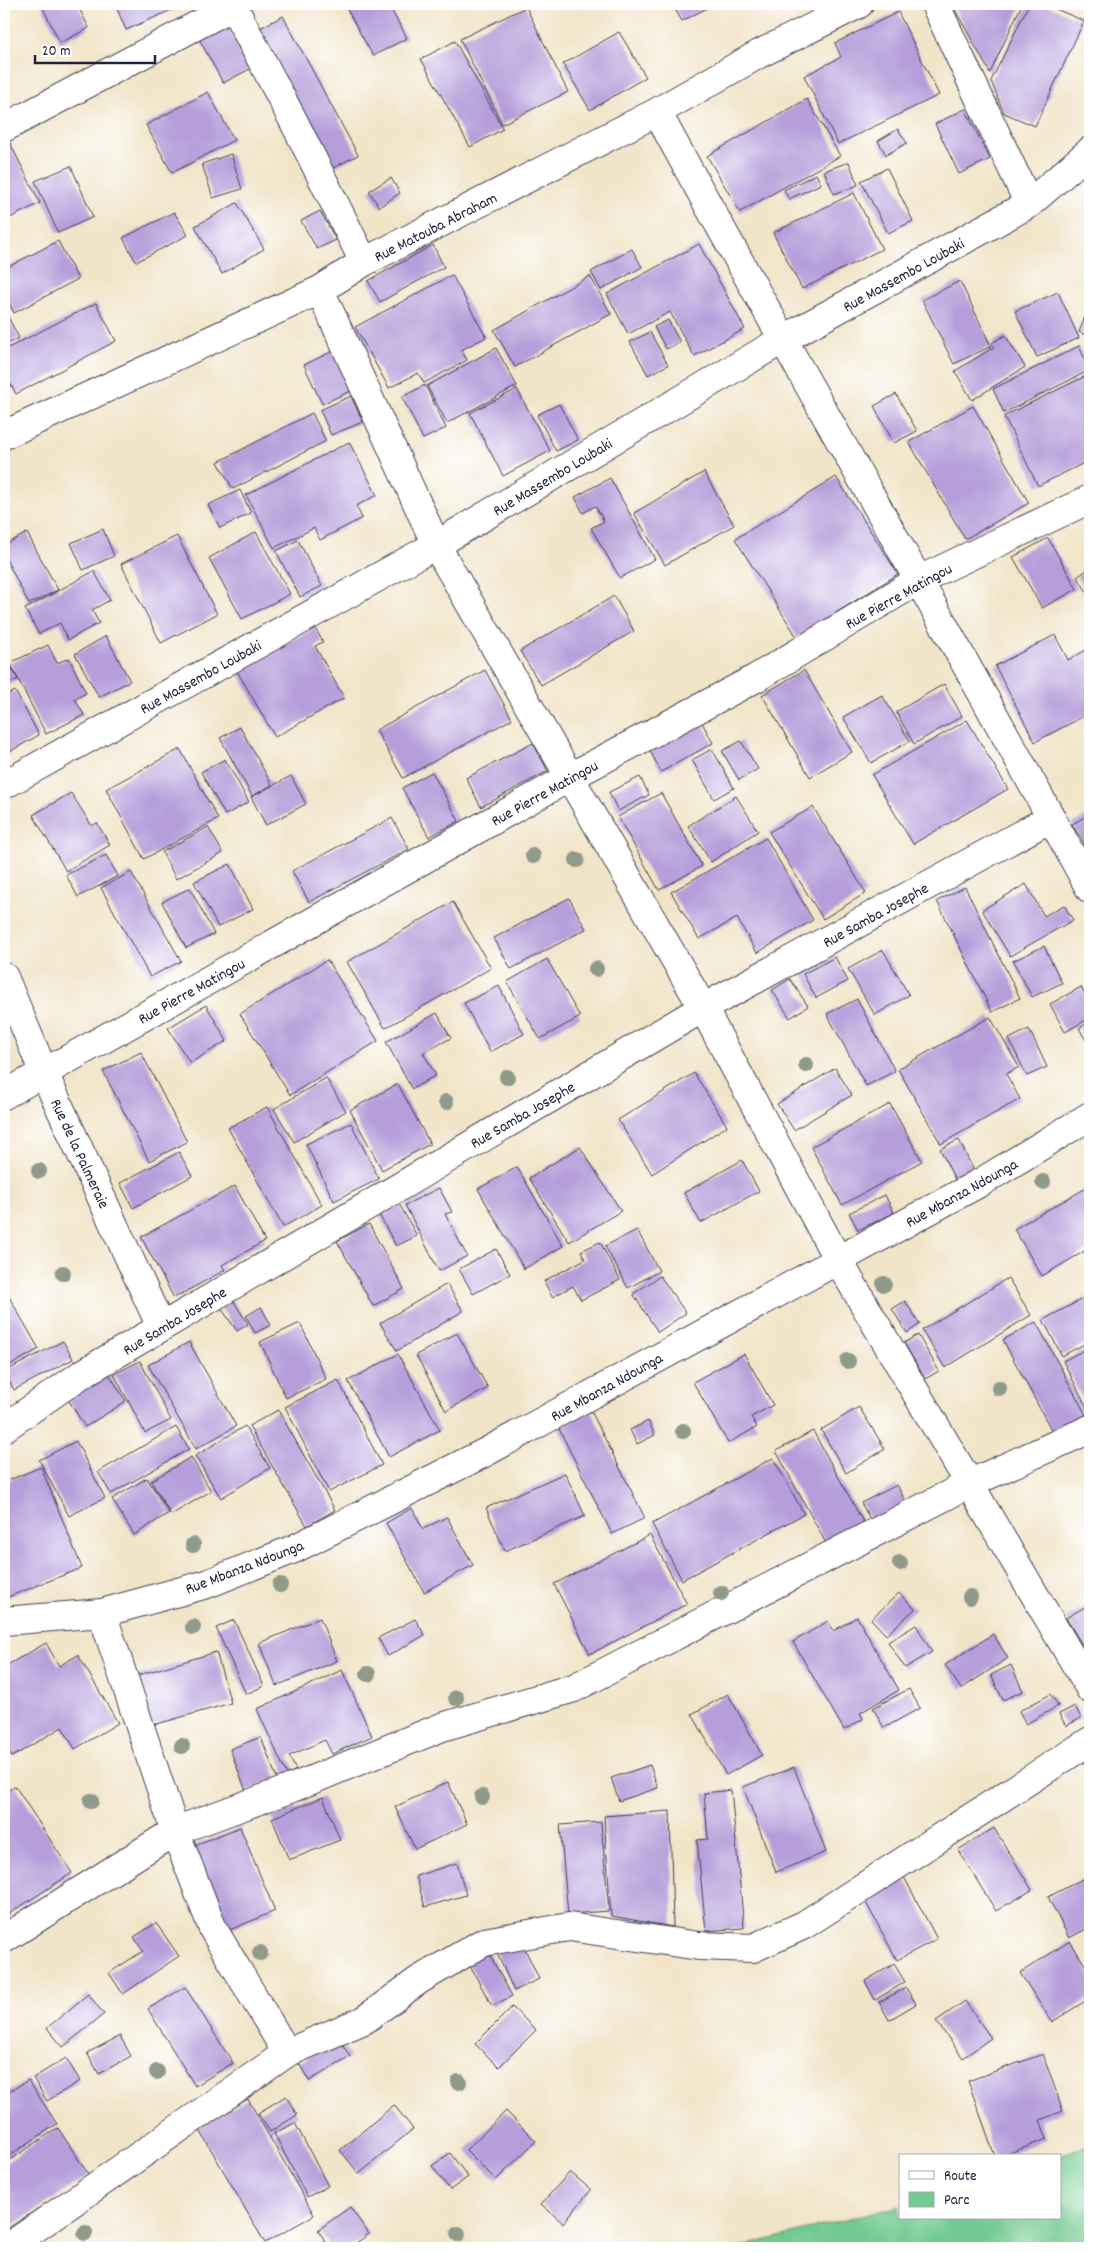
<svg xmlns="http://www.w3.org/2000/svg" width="1094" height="2252" font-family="Dekko,sans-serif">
<rect width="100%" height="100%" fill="#fff"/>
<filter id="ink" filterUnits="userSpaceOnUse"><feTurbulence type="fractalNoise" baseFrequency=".02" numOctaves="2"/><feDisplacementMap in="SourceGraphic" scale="10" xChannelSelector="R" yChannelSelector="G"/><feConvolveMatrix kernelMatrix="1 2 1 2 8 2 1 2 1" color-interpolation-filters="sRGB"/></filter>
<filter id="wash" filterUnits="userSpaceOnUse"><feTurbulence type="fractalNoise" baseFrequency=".0096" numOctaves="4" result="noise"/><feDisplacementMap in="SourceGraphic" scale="20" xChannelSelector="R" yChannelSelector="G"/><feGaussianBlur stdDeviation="1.12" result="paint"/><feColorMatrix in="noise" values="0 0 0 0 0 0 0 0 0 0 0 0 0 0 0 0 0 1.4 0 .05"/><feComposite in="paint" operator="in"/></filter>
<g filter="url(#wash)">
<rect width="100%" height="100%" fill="#f1e4c8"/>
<path fill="#73ca90" stroke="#4a7666" d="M1090,2144V2248H736L900,2206V2218H1060V2156H1057Z"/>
<g id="blocks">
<path fill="#b59eda" d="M41,4H77L89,28L60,43Z
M115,4H185L126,30Z
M344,4H388L407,38L373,56Z
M672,4H715L682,21Z
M952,4H1022L990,73Z
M1029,4H1044L1084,21L1035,126L1004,113L991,81Z
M526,7L568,92L502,124L460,39Z
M898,12L939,95L838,144L804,76L841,57L835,43Z
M283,16L358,155L331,169L256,30Z
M224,20L250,69L223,83L197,35Z
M619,32L646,77L590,110L563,64Z
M455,41L503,129L470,147L421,59Z
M208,92L234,140L172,173L146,125Z
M807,99L840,156L740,212L707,156Z
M965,109L990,159L959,174L935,124Z
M898,129L907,143L886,155L878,141Z
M9,141L40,203L4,221V143Z
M231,154L242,189L213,198L202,164Z
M849,162L858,185L834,194L824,171Z
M71,166L93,217L58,233L35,181Z
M887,168L913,221L888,233L861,181Z
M816,174L821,184L789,199L784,190Z
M391,178L400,193L379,207L369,191Z
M854,193L882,249L802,289L773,233Z
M237,203L264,249L222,274L195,226Z
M320,211L336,240L317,249L301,221Z
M174,212L188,235L136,262L123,238Z
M58,241L78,279L14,313L4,293V269Z
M699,244L745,329L694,356L670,312L628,334L607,294Z
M433,245L444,267L380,302L368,281Z
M632,249L642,267L601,290L591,272Z
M452,275L486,337L461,350L467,360L424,383L418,373L389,388L355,327Z
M590,276L611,314L515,367L494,330Z
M960,281L991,346L954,364L922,300Z
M1058,292L1079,338L1037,357L1015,311Z
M96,303L116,341L16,394L4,371V350Z
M1090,304V337L1079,332Z
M4,309L19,338L4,346Z
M668,320L680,342L666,349L654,327Z
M650,332L668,365L648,375L630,342Z
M1005,335L1025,367L972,400L955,371L994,347L992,343Z
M1079,346L1090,370L1004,413L993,389Z
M496,348L517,386L447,423L427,386Z
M333,351L351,391L322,404L304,365Z
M1090,374V460L1038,486L1004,416Z
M425,385L446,428L423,439L402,397Z
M517,389L550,451L503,476L470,413Z
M896,394L917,431L894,443L874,406Z
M351,396L363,422L331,435L320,410Z
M559,404L578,440L556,451L537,415Z
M973,406L1029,503L965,539L909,442Z
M312,413L326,441L233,489L218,462Z
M349,442L377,495L356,506L362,518L320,540L314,528L274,548L246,495Z
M704,472L734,525L665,565L634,513Z
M836,477L898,574L797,637L735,539Z
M610,478L655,559L620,578L591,528L604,521L595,506L583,513L575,497Z
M240,490L251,513L220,528L208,505Z
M103,529L114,556L83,570L71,543Z
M256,532L290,594L242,619L209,558Z
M27,533L58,590L29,604L4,555V545Z
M177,536L217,614L161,643L121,564Z
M1048,538L1077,589L1042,608L1013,557Z
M298,540L322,586L300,597L276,551Z
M1090,568V596L1077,577Z
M94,571L110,600L92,610L99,623L68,640L60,623L39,634L25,609Z
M614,596L634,631L541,685L520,651Z
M315,628L323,642L315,646L344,698L275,737L237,671Z
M1055,635L1068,660L1090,648V713L1035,742L995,666Z
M106,636L130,681L99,697L75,654Z
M48,645L57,663L69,658L86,693L75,699L84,715L46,734L10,663Z
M4,655L18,679L4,687Z
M485,670L512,719L403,778L376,730Z
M804,670L852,752L810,777L762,695Z
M944,684L962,716L914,744L896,712Z
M15,691L39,735L4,755V697Z
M882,695L910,741L871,763L843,717Z
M699,717L713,743L661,772L647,745Z
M967,720L1008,789L913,844L872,775Z
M240,727L272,785L252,796L220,738Z
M741,741L758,769L739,780L722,751Z
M533,743L548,771L481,807L466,778Z
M180,749L218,819L144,859L106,789Z
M712,749L734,788L714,799L692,760Z
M225,759L249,802L225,815L201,772Z
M432,772L459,821L429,837L402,788Z
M291,776L306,804L266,825L251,797Z
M640,777L649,795L618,811L609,792Z
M71,793L92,826L97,823L110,845L66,871L33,815Z
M661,793L702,866L659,890L618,817Z
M736,796L758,831L711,862L688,826Z
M813,807L866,893L823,919L769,832Z
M1090,814V842L1085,845L1072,824Z
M392,818L409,849L309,902L292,871Z
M208,827L223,853L176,879L162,852Z
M766,838L813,920L757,953L737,918L699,939L671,892Z
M106,855L118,876L78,897L66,875Z
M230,864L253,909L218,927L194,882Z
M131,872L181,961L150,977L101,888Z
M1026,884L1044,916L1064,905L1073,920L1010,956L982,910Z
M965,887L1020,998L992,1012L937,901Z
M190,888L214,934L186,948L162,902Z
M569,898L586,929L511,969L494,938Z
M453,902L491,968L385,1028L347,962Z
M1044,946L1062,983L1032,997L1013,961Z
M883,950L909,995L875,1015L848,969Z
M835,957L848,981L816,998L803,974Z
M547,959L580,1017L540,1039L507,982Z
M327,960L378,1041L290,1095L240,1014Z
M790,979L808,1006L790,1018L772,990Z
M499,986L524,1034L490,1052L464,1003Z
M1081,987L1090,1004V1018L1065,1032L1050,1004Z
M857,999L895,1071L866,1086L827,1014Z
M206,1005L227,1041L190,1063L168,1028Z
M437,1013L451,1038L423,1053L436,1075L412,1089L386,1042Z
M990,1017L1019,1067L1006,1074L1020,1099L941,1144L898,1069Z
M1090,1022V1045L1089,1046L1079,1028Z
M1029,1029L1047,1067L1027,1076L1009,1039Z
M141,1052L187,1142L149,1161L103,1071Z
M835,1068L852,1095L794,1130L777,1104Z
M694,1073L727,1126L652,1174L618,1120Z
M326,1078L346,1111L294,1142L274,1109Z
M398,1084L430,1144L382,1170L350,1110Z
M890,1104L922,1161L842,1205L811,1147Z
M267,1107L322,1205L283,1227L228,1128Z
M351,1123L379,1179L334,1201L306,1144Z
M959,1140L974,1171L955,1180L940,1149Z
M580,1147L621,1211L569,1242L529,1178Z
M179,1152L192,1176L133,1208L120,1183Z
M742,1160L759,1191L701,1223L684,1193Z
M517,1167L563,1246L524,1269L478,1189Z
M235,1186L265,1241L222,1265L225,1270L174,1298L141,1237Z
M1088,1187L1090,1190V1248L1042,1276L1014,1229Z
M439,1188L452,1212L445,1214L467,1256L439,1271L405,1205Z
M885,1195L894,1213L858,1230L849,1213Z
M397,1200L417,1236L396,1246L377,1211Z
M369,1224L404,1289L373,1306L337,1241Z
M637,1230L659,1271L628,1288L605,1246Z
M600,1242L620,1280L581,1300L573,1286L552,1297L544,1281L585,1259L581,1251Z
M496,1249L510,1274L473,1294L459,1269Z
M660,1276L686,1313L658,1332L633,1294Z
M1008,1278L1031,1315L945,1368L922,1330Z
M447,1284L463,1311L397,1351L380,1323Z
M4,1288L39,1349L4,1369Z
M1090,1295V1341L1062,1356L1043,1320Z
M233,1300L248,1324L237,1331L221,1308Z
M905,1301L920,1324L907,1333L892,1309Z
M261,1307L271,1325L255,1333L246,1316Z
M1036,1322L1086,1415L1053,1433L1003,1340Z
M300,1323L326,1379L286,1398L260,1342Z
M457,1333L488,1388L446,1411L416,1355Z
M918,1335L939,1371L925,1379L904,1343Z
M63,1341L73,1359L14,1390L4,1372Z
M189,1342L236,1426L196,1449L148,1365Z
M1090,1347V1413L1063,1361Z
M398,1354L440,1430L389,1457L348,1381Z
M744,1354L773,1405L751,1417L757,1427L728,1443L693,1382Z
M140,1361L171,1420L145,1433L114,1374Z
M109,1374L126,1401L85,1427L68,1399Z
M4,1379L10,1388L4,1392Z
M338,1380L382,1465L329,1492L285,1407Z
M859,1407L885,1449L846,1473L821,1430Z
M278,1410L335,1510L307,1526L249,1426Z
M591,1411L645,1518L612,1534L558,1427Z
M648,1421L655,1435L637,1444L630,1430Z
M245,1426L270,1468L221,1498L195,1456Z
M176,1427L189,1449L111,1494L98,1472Z
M813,1431L866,1527L828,1547L776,1451Z
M76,1441L105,1498L69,1516L39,1460Z
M191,1457L211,1491L171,1515L151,1481Z
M773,1458L804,1514L682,1580L652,1524Z
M41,1467L82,1568L8,1597L4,1585V1482Z
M565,1473L585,1516L505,1551L486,1508Z
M147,1478L169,1513L134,1535L112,1499Z
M897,1485L908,1506L873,1524L861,1503Z
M412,1508L423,1529L447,1517L473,1565L424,1592L386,1523Z
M650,1535L687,1604L590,1654L554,1584Z
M899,1593L915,1609L886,1635L871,1619Z
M1090,1604V1658L1066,1618Z
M857,1617L899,1690L860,1713L863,1719L844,1730L793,1642L828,1621L833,1631Z
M320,1618L337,1661L276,1686L259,1643Z
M415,1619L425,1635L388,1656L378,1638Z
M234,1620L264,1686L246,1694L216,1628Z
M916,1625L932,1652L905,1668L888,1642Z
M993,1634L1008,1658L961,1689L945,1665Z
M46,1643L59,1666L78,1655L118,1723L75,1749L62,1727L12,1757L4,1743V1667Z
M216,1652L231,1703L150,1726L135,1676Z
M1011,1665L1023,1691L1003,1700L991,1675Z
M342,1670L372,1736L332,1754L325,1740L289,1756L296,1770L287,1775L257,1709Z
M909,1689L920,1708L884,1728L873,1708Z
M728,1694L762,1755L726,1775L692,1714Z
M1051,1694L1058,1706L1026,1724L1019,1711Z
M1075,1706L1081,1718L1066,1726L1059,1714Z
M261,1737L277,1779L246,1791L230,1749Z
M650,1765L658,1788L619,1801L611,1778Z
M794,1767L826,1852L776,1872L743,1787Z
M448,1782L467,1824L415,1849L395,1807Z
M15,1786L72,1873L4,1917V1793Z
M731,1790L744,1928L706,1931L697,1840L708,1839L704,1793Z
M323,1797L340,1840L289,1860L272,1818Z
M670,1811L673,1927L611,1916L604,1816Z
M601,1822L609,1911L568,1914L560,1825Z
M240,1827L275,1911L220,1934L185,1849Z
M994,1828L1032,1890L996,1911L958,1850Z
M457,1863L466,1895L425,1907L416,1876Z
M1090,1875V1927L1069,1938L1048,1897Z
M904,1877L937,1939L897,1960L864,1899Z
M156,1923L179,1956L123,1994L109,1973L143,1951L134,1937Z
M520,1938L539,1979L514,1991L495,1949Z
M1070,1941L1090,1973V1998L1052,2022L1020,1973Z
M485,1946L512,1996L492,2006L465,1957Z
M894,1964L905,1982L875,2000L865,1981Z
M185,1987L233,2063L195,2086L148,2009Z
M906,1988L916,2004L889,2020L879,2002Z
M88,1994L104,2014L63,2047L47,2028Z
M965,2001L991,2038L963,2058L936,2021Z
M512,2007L536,2030L499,2067L475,2044Z
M120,2036L131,2056L99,2074L87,2053Z
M340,2040L350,2057L309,2081L299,2063Z
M1043,2054L1063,2111L1040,2120L1047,2139L1002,2156H995L968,2081Z
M66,2058L80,2081L47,2101L33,2078Z
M28,2080L57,2124L4,2159V2095Z
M286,2096L297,2115L270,2132L258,2113Z
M248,2099L314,2215L265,2243L198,2127Z
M394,2105L413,2129L359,2174L340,2150Z
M506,2111L536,2141L496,2180L466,2150Z
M295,2123L328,2186L307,2197L274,2133Z
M58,2128L89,2175L4,2231V2164Z
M450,2153L468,2177L450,2190L432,2166Z
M570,2172L591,2190L563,2223L541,2204Z
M350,2207L369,2234L349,2248H330L318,2230Z"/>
</g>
</g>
<g filter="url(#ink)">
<use href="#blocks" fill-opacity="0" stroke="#413f50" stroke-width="1"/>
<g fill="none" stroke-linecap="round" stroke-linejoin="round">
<g stroke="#413f50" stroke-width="30">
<path id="minor" d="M232,4L294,122L364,262
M935,4L1029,204
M657,112C799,373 949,629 1090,889
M4,128L237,4
M320,290L436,545L703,1008L838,1260L1090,1689
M4,435L320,290L364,262L657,112L759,54L859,4
M4,785L436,545L782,340L1029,204L1090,151
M4,977L44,1073L161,1327
M4,1095L572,776L756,678L919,580L1090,499
M4,1428L82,1374L703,1008L1051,818
M102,1613L175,1831L213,1929L287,2053
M4,1621L102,1613L207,1584L294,1549L486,1452L983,1181L1090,1116
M4,1939L175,1831L292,1788L442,1727L574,1688L971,1483L1090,1429
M7,2248L287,2053L364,2020L419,1980L484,1942L569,1927L699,1946L753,1948L804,1925L1090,1741"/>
</g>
<use href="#minor" stroke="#fff" stroke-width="28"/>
</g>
<g fill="#8f9a8b">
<circle cx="533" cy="856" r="8"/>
<circle cx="577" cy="860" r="8"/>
<circle cx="596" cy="969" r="8"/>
<circle cx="806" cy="1065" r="8"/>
<circle cx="507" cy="1077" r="8"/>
<circle cx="446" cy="1102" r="8"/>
<circle cx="39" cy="1171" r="8"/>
<circle cx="1043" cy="1182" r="8"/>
<circle cx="63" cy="1273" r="8"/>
<circle cx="884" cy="1284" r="8"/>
<circle cx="848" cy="1361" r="8"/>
<circle cx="999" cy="1388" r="8"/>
<circle cx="683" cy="1431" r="8"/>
<circle cx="193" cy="1545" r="8"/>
<circle cx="900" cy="1563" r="8"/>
<circle cx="280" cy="1585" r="8"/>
<circle cx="721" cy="1593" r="8"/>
<circle cx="970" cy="1597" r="8"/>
<circle cx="193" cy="1627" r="8"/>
<circle cx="368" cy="1674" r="8"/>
<circle cx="456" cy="1698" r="8"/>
<circle cx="182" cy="1746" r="8"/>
<circle cx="482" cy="1797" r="8"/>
<circle cx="91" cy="1801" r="8"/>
<circle cx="260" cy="1953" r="8"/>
<circle cx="157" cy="2072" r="8"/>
<circle cx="459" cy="2082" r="8"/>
<circle cx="85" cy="2233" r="8"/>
<circle cx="458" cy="2234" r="8"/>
</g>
</g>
<g text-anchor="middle" stroke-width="4.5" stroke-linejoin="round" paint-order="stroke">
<g font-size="16" fill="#22223b" stroke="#fff">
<text transform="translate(435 226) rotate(-27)" y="6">Rue Matouba Abraham</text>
<text transform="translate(903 274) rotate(-29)" y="6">Rue Massembo Loubaki</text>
<text transform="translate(552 476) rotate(-31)" y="6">Rue Massembo Loubaki</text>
<text transform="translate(898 595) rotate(-29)" y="6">Rue Pierre Matingou</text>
<text transform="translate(200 676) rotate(-29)" y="6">Rue Massembo Loubaki</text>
<text transform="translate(544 792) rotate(-29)" y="6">Rue Pierre Matingou</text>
<text transform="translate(875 914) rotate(-29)" y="6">Rue Samba Josephe</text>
<text transform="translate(191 990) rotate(-29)" y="6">Rue Pierre Matingou</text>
<text transform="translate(522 1114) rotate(-30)" y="6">Rue Samba Josephe</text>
<text transform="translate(81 1153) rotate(65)" y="6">Rue de la Palmeraie</text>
<text transform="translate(961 1192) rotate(-29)" y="6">Rue Mbanza Ndounga</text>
<text transform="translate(174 1320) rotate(-31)" y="6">Rue Samba Josephe</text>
<text transform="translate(606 1386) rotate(-29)" y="6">Rue Mbanza Ndounga</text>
<text transform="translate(244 1566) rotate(-21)" y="6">Rue Mbanza Ndounga</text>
</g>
</g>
<rect width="1094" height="2252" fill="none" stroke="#fff" stroke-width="20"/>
<rect x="899" y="2154" width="162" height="65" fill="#ffffff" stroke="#a7a7b1"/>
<rect x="909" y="2171" width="25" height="8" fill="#ffffff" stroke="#a7a7b1"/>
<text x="944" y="2180" font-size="15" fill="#22223b">Route</text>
<rect x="909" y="2192" width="25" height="15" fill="#73ca90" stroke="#a7a7b1"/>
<text x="944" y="2204" font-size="15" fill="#22223b">Parc</text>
<path d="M35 55v8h120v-8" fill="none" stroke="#22223b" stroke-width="2.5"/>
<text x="42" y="55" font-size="15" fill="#22223b" stroke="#ffffff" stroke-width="4" paint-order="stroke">20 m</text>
</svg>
